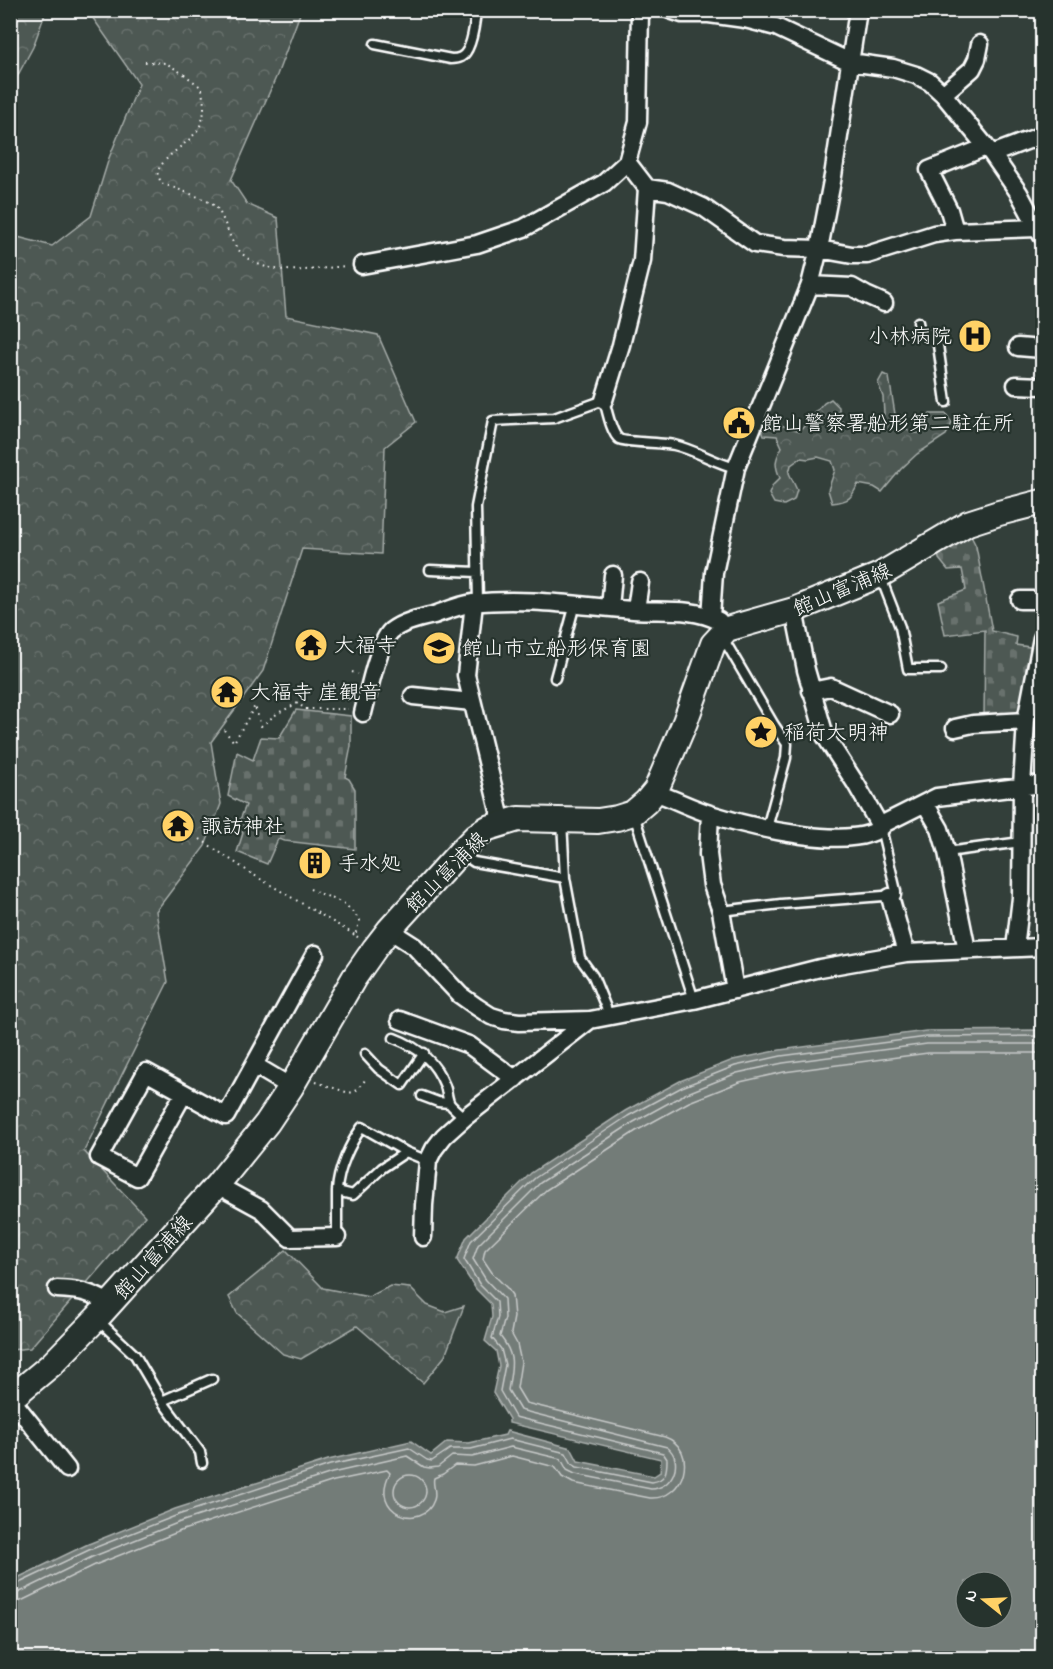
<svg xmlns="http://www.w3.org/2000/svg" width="1053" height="1669" font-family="'Indie Flower','Klee One',sans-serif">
<defs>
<pattern id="forest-crowns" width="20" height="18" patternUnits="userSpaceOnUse" patternTransform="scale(1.5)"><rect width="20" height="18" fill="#4d5853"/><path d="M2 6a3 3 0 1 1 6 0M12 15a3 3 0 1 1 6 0" fill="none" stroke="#68716d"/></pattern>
<pattern id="cemetery-stones" width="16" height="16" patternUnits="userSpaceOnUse" patternTransform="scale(1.5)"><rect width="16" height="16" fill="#4d5853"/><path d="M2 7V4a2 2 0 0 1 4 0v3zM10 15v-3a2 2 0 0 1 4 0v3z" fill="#68716d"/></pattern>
</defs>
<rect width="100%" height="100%" fill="#333f3a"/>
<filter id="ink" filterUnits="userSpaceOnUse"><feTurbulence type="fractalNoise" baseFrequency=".0167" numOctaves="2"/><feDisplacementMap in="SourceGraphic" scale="12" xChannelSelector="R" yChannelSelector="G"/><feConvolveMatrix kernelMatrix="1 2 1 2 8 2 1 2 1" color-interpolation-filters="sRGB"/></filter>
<g filter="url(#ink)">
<path fill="url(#forest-crowns)" stroke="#a6aca9" stroke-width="1.5" d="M11,10L46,11L33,47L11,88Z
M88,11H301L277,75L231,180L247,204L278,218L286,316L378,335L416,422L385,447L381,554L302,549L263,671L211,742L221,804L205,846L156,911L168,982L84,1151L145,1216L30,1348L11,1350L10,235L52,246L91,216L109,158L139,84Z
M883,374L889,377L895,414L901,424L912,433H922L927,427L925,422L930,414H946L952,423L946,435L917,454L901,469L882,492L874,487L858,484C851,499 849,501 832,503L828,490L835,470L832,461L818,457L808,459L801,458L791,465L789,473L797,490L794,500L784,505L774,503L769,494L773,485L780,478C774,464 775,460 782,447L777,436L764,435L762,429L765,423H774L800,431L824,403L831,399L839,407V420C848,425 863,429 873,424C877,422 880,417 884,414L883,397L878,383Z
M286,1250L323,1288L369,1297L390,1286L410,1288L427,1305L445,1312L464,1306L445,1356L423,1383L357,1326L301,1359L283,1354L237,1313L229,1297Z"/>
<path fill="url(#cemetery-stones)" stroke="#a6aca9" stroke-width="1.5" d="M970,534L976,546L992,631L1017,637L1016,645L1036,648L1024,718L984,720L985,630L945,635L938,601L966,590L962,569L948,570L939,559L938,550Z
M296,710L351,716V746L345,777L349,779L355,789V849L285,841L278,839L267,864L237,852L243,833L237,827L246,805L228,796L237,752L253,760L261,737L279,738Z"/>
<path fill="#737b78" stroke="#abb0ae" stroke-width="1.5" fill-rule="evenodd" d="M1042,1030V1658H11V1581L86,1545L175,1509L328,1460L411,1441L431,1455L447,1442L469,1443L505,1435L507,1431L571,1448L578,1461L654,1476L660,1472L661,1459L509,1423V1419L493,1393L499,1366L496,1351L485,1341L492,1317L491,1304L476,1289L457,1260L466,1238L531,1173L625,1111L680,1081L733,1060L780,1050L926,1031ZM966,1582H1002V1618H966Z"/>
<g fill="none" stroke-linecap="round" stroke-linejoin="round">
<path stroke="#c7cac9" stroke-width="1.5" d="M394 1491a16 16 0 1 1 32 0a16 16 0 1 1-32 0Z
M10,1586L15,1585L89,1550L178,1515L330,1465L409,1448L427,1460L432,1461L450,1449H471L510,1439L566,1453L572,1464L577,1467L652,1482C666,1480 667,1471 667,1459L663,1453L515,1417L500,1391L505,1365L501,1349L492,1338L498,1317L497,1302L480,1285L464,1259L471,1241L535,1178L628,1116L682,1087L735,1066L781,1056L927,1037L1042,1036
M10,1594L18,1593L92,1557L180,1522L332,1473L407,1456L424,1467L430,1468L438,1467L452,1456L472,1457L511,1447L561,1459L567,1470L575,1474L651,1489C672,1489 685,1461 667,1447L520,1410L508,1390C512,1366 516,1356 500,1336L505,1318L504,1299L486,1280L473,1259L478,1245L540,1183L632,1123L685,1094L737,1073L783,1063L927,1044H1042
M10,1603L21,1601L95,1565L183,1530L334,1481L387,1470L390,1473C368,1514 423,1532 434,1500C437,1492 432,1484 434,1478L443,1474L455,1465L474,1466L512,1456L555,1467L562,1477L573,1483L650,1498C685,1500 699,1449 665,1437L526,1403L517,1388L521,1362L517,1344L511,1333L514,1317L512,1295L507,1288L493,1274L483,1259L485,1250L546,1190L636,1131L689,1102L740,1082L784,1072L928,1053H1042"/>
<g stroke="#fff" stroke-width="13">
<path id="service" d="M375,44L451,59C453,59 459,58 461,57C472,51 475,22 476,10
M918,322L920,333L929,334L937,338L946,402
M430,570L477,572
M881,578L900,627L908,669H941
M478,603L476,507L493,421L554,418L604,400C607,410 611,433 619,439C623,442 665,443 674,445C696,450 715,463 736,468
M723,638L774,725L787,744L786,758L767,828
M555,678L575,604
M634,815L694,1000
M562,821L565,878L580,958L593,976L609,1015
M947,852L1021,842
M462,854L474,862L565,878
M721,911L781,904L896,895V891L881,828
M394,1038C418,1047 435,1061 445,1086C447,1091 447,1099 450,1104C454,1109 460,1113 464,1118
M365,1054L379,1069L402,1085L424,1053
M422,1096L438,1102L449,1103
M337,1191C338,1169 350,1144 362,1127L406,1152L428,1161
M337,1237V1191L353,1195L382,1168L406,1152
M97,1319L135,1355L162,1401L200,1452L202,1463
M162,1401L212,1379"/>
</g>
<g stroke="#fff" stroke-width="21">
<path id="minor" d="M670,10L682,14H709L745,19L776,27L850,62L893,68L916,75L930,82L943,94L992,154L1019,193L1042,236
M943,94L972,69L977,59L980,44
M992,154L1042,135
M647,188L668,191L703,207L755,244L784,248L819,249L852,255H867L934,234L955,231L1038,228
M955,231L949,210L929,170L986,147
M362,265L477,244L524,228L604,183L627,162L638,122L640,10
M810,285L852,287L866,295L884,303
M1018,347L1042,349
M1016,385L1042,386
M604,400L621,345L642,261L647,188L627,162
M1020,600H1042
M474,603L466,675L502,823
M610,608L613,575
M636,610L640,582
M794,610L806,670L825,736L856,784L881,828
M711,617L714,573L736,468L810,285L819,249L833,176L858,10
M811,691L831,687L890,714
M413,696L472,702
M363,713C368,694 378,643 391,631C402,622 420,618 434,615C446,611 460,605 473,603C527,597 580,606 633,610C662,612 693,607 719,621
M955,728L973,724L1026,721
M656,790L662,795C678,801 694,809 710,814C744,825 862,856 885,823L937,797L1042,784
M925,803L940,829L947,852L967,950
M710,814L708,854L712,885L721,911L735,990
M890,897L906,953
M389,930L414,946L460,995L477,1007L491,1016L504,1020L519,1022L590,1020L694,1000L820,968L906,953L1042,947
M1015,948L1021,898L1022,786L1026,721L1042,638
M400,1020L469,1045L515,1079
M254,1065L315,954
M184,1093L137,1177L99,1157L146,1072L226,1116L254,1065L291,1087
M217,1185L261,1209L290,1238L337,1237
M423,1237L424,1205L428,1161L434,1149L444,1136L464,1118L590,1020
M57,1289C81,1290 90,1292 111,1304
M11,1399L67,1469"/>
</g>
<g stroke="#fff" stroke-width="28">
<path id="secondary" d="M10,1399L52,1364L97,1318L217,1185L267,1123L291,1087L354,978L375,948L389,930L460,852L476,836L488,828L518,819L598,821L617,818L633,813L646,802L656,790L685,722L713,644L727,629L794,610L880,575L968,523L999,513L1042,502"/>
</g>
<path stroke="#fff" stroke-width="2" stroke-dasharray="1.5 4.5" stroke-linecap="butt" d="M145,62L166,63L185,75L202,88C202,94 204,101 204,107C204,142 171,145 157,172L161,183C173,188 207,198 216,207C224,216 229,239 237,248C262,280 311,269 346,266
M352,672L358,674
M224,730L234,742L255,706L261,726L278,713L298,703L305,709H348
M200,839L252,874L355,935
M310,889L345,904L360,920L355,935L360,939
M316,1082L349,1093L356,1091L366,1079"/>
<use href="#service" stroke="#26332d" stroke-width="8"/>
<use href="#minor" stroke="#26332d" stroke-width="16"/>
<use href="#secondary" stroke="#26332d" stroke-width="24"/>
</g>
</g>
<defs>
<g id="hospital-disc" transform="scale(1.725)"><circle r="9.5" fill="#ffd166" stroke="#26332d"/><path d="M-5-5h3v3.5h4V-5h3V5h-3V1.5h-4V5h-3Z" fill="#111"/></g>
<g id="civic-disc" transform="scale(1.725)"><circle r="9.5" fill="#ffd166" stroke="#26332d"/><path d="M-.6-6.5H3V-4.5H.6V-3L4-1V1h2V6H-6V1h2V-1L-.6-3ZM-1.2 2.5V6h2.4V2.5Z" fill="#111"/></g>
<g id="temple-disc" transform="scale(1.725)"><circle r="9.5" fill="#ffd166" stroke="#26332d"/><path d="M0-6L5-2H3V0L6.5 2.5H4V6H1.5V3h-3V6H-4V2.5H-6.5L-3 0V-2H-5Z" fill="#111"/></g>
<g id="school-disc" transform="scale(1.725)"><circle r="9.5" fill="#ffd166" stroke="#26332d"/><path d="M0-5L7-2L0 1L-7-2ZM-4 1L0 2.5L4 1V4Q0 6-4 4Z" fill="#111"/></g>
<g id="sight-disc" transform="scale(1.725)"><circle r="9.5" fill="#ffd166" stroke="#26332d"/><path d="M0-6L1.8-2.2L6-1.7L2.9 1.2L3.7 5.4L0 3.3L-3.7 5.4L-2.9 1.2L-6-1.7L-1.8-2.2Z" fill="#111"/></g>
<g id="building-disc" transform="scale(1.725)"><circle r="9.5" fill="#ffd166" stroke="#26332d"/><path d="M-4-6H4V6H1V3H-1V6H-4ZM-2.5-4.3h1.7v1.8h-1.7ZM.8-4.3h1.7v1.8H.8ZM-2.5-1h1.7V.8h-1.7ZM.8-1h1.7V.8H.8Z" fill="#111"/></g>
</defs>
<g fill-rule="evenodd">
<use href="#hospital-disc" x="975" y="336"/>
<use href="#civic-disc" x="739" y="423"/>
<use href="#temple-disc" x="311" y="645"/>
<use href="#school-disc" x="439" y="648"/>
<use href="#temple-disc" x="227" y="692"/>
<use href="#sight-disc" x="761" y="732"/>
<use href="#temple-disc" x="178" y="826"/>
<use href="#building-disc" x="315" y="863"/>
</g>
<g text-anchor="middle" stroke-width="4.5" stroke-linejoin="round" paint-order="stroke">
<g font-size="21" fill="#fff" stroke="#26332d" text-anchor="start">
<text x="952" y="343" text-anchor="end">小林病院</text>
<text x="762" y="430">館山警察署船形第二駐在所</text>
<text x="334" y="652">大福寺</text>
<text x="462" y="655">館山市立船形保育園</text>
<text x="250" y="699">大福寺 崖観音</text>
<text x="784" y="739">稲荷大明神</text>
<text x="201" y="833">諏訪神社</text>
<text x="338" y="870">手水処</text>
</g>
<g font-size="21" fill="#fff" stroke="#26332d">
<text transform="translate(842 589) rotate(-23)" y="7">館山富浦線</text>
<text transform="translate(446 872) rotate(-45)" y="7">館山富浦線</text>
<text transform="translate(153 1257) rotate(-48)" y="7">館山富浦線</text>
</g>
</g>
<rect width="1053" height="1669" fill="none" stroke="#26332d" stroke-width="36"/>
<rect x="18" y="18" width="1017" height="1633" fill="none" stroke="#fff" stroke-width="2" filter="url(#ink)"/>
<g transform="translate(984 1600) rotate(288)"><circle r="28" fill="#26332d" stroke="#7d8581" stroke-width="1.5"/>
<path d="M0-4.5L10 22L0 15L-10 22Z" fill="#ffd166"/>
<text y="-9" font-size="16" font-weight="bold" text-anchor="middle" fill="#ffffff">N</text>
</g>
</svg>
